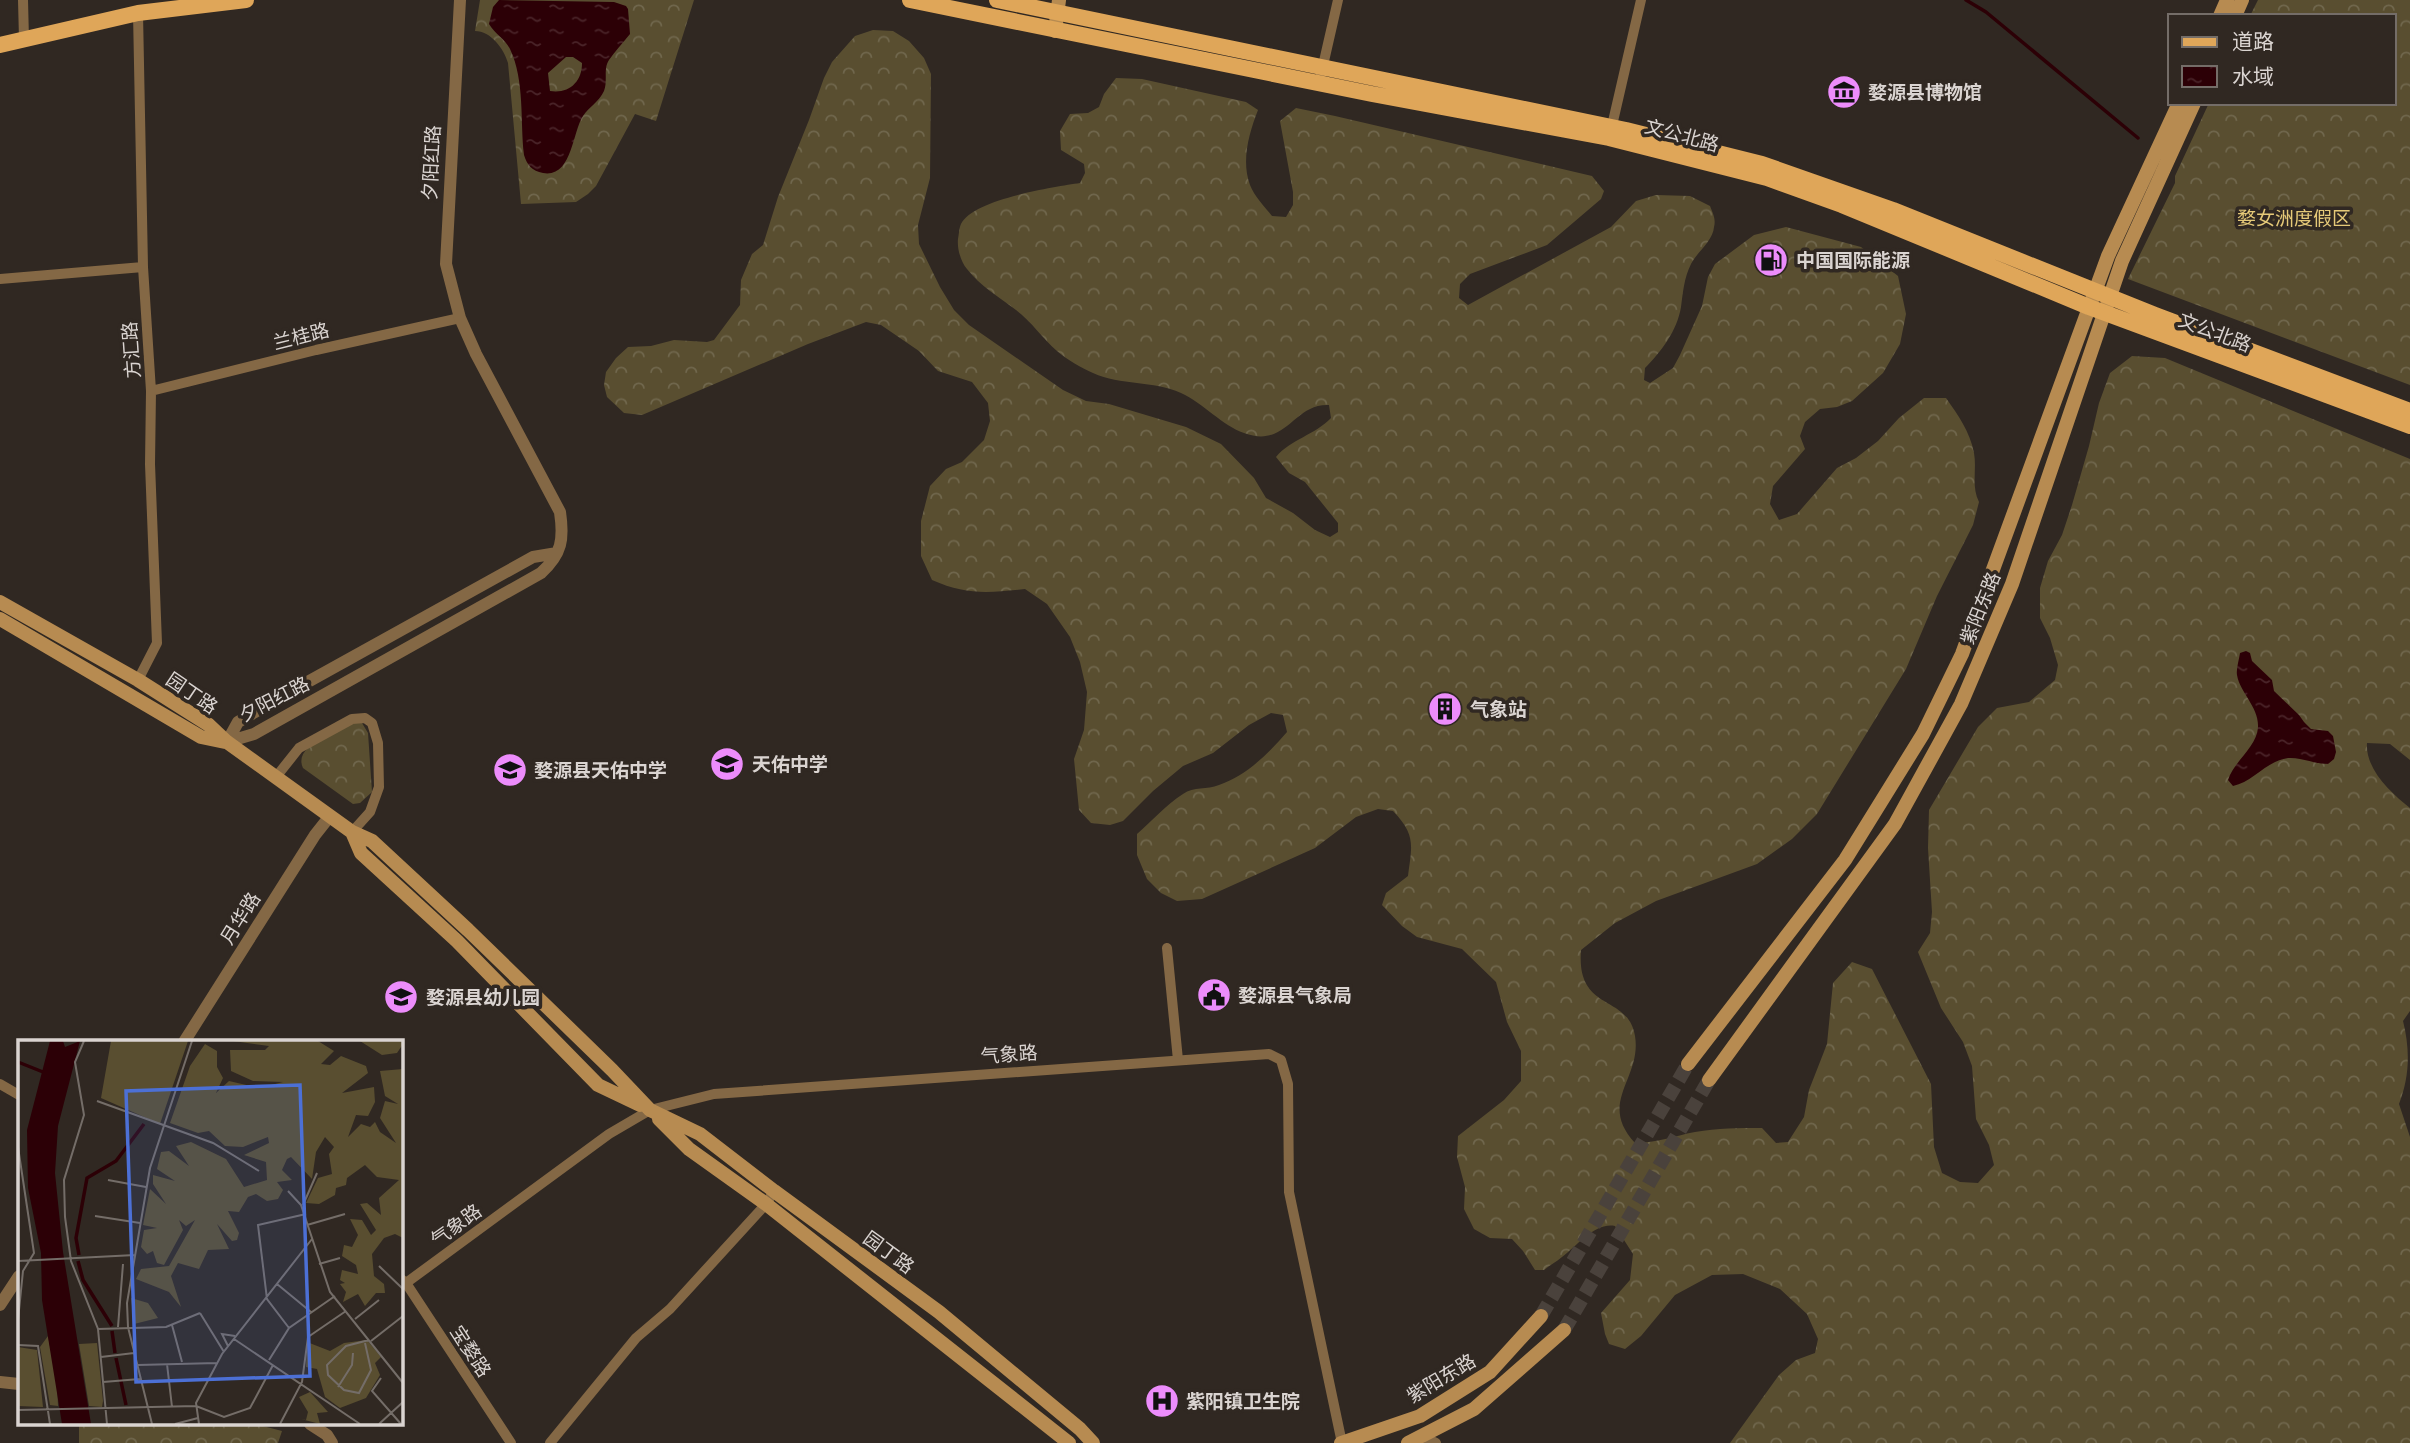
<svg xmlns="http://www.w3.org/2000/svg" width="2410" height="1443" font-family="'IBM Plex Sans','Noto Sans SC',sans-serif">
<defs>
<pattern id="forest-crowns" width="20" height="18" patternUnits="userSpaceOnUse" patternTransform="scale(1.75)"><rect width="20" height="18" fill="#594e30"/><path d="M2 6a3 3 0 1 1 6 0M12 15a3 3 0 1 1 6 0" fill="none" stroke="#70674d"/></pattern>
<pattern id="water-ripples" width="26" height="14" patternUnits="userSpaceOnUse" patternTransform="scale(1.75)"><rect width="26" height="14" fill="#2c0006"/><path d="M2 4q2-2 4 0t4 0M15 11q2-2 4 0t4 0" fill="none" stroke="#4a2429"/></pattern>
</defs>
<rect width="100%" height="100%" fill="#302822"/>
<path fill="url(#forest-crowns)" d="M480,0H694L656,121L635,114L596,186L588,194L576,202L521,204L508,63C504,49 491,31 475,31Z
M2258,0H2410V385L2128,279L2175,183V176L2209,103H2394V16H2250Z
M873,30L893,31L909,41L924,58L931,74L930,178L918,225L919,244L940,287L954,310L969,325L1063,390L1086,401L1109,404L1186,427L1221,444L1254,478L1266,498L1293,513L1315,530L1330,537L1338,532V523L1305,482L1289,473L1276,457C1291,439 1315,435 1331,418L1329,405C1293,403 1287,449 1244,433C1223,426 1203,403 1181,393C1153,380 1121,386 1093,373C1082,368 1067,360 1057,351C1042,338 1032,322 1016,310C999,297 980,286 967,269C961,262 957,249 958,239C959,235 959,228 961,224C973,199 1054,187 1080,183L1085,173L1084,164L1061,150L1060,131L1070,114L1088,113L1099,107L1104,94L1116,78L1142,79L1246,102L1258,110C1249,133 1241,161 1250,185C1254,196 1265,207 1272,216L1286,217L1293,205V192L1280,121L1296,108L1335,116L1592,176L1604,191L1601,199L1547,245L1470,274L1460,284L1459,298L1468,305L1611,227L1636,201L1656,195L1690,196L1710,206C1713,214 1716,219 1714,227C1713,241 1697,252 1691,264C1684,278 1683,292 1681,307C1677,331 1661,352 1645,368L1644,380L1650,383L1673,368L1680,355L1702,306L1708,277L1715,264L1754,235L1786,227L1861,247L1898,276L1906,314L1900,344L1883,373L1852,401L1837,407L1820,409L1805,422L1800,436L1805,449L1773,486L1770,504L1779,520L1797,514L1837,468L1856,458L1878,441L1899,418L1924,398H1946C1958,415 1970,432 1974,453C1977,470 1971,486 1979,502L1973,525L1937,596L1906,669L1817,814L1792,839L1757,864L1656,901L1615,923L1581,950C1576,1013 1628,993 1635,1036C1642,1079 1597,1102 1635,1143C1657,1143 1674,1136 1695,1132C1718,1128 1739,1128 1762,1128L1776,1143L1788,1142L1804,1117L1809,1090L1827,1044L1833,983L1852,962L1872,969L1931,1084L1934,1147L1942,1173L1960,1182L1978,1183L1994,1165L1989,1145L1976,1119L1972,1066L1963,1042L1941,1008L1918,952L1930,933L1932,912L1928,848L1929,810L1978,727L1997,708L2029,702L2055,680L2058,665L2050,638L2040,618V588L2048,561L2062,535L2072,505L2089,446L2099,403L2110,373L2132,356L2165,358L2410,459V760L2390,744L2367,743C2365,769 2391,793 2410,808V1011L2403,1021C2410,1049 2410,1076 2399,1104L2410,1137V1443H1730L1779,1375L1796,1360L1815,1353L1818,1339L1807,1314L1780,1289L1743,1274L1712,1275L1675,1295L1641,1336L1625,1349L1609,1344L1605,1334L1601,1313L1630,1280L1633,1254L1615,1226C1595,1222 1577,1246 1562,1257C1556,1262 1550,1265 1544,1270H1535L1523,1251L1512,1239L1490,1238L1474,1229L1464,1209L1465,1187L1457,1157L1458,1136L1504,1100L1521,1081V1051L1507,1022L1496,982L1462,949L1417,937L1402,926L1382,905L1386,893L1408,876C1412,845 1416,835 1393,811L1378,809L1356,817L1315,848L1202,899L1177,901L1161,893L1147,879L1137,855V834C1152,821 1166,805 1183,794C1194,786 1207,790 1219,785C1246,776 1269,753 1287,732L1283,715L1271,713L1249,725L1213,753L1183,766L1153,791L1123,821L1110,825L1091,823L1079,810L1074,759L1084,730L1087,692L1080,662L1070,637L1047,604L1025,589C988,593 966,595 932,580L921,556V521L930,486L946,469L962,462L984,440L990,421L988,403L972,382L938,371L919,351L881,325L866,322L808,344L642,415L624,413L607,397L604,385L606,372L616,358L628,347L651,346L674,340L707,342L714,340L740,305L741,280L752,254L763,245L778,197L809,120L824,78L832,62L855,36Z
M356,721L362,723L368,733L372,792L360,803L353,804L303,768C292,745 340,730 356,721Z
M79,1424H255L282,1431L278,1443H79Z"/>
<path fill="url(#water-ripples)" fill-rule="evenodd" d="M499,0L614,2L626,6L628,9L630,34C623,43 615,51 609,60C603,69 608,81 604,91C599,102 589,107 583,116C572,133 572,178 543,173C532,171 527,165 524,155C520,121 525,81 510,49C505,39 495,34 489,24L493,7ZM566,57H573L582,63C582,82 569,94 550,91L548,73Z
M2246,651L2250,653L2252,661L2272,680L2274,691L2299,715L2304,722L2311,729L2328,731L2333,736L2336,752L2334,759L2328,764C2315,764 2301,757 2288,758C2266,761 2253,782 2233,786L2228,780C2234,761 2257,747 2258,727C2259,707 2240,693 2237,675C2236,669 2239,660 2240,653Z"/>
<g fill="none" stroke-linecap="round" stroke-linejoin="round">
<path stroke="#2c0006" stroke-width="3.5" d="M1966,0L1986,12L2138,138"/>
<path stroke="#4a423c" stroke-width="14" stroke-dasharray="14 7" stroke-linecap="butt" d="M1541,1316L1688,1064
M1564,1330L1709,1080"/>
<path stroke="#846845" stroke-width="10" d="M23,0L24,39
M138,13L143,267L151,391L150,464L157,643L138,680
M1319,83L1338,0
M1611,130L1641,0
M0,279L143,267
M151,391L316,350L460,318
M276,777L299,748L352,719L365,718L372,723L378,743L379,787L370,812L352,832
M1167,948L1178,1060
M0,1084L19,1095
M401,1279L406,1283L511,1443
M406,1283L609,1134L650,1110L714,1094L1269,1054L1281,1060L1288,1084L1289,1192L1342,1443
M1422,1436L1436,1443
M550,1443L636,1338L670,1309L766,1204L774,1191"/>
<path stroke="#846845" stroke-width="12" d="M227,742L254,734L541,573C562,554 564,539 560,512L476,354L460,318L446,264L460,0
M227,742L238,722L286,694L533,557L557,553
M184,1042L315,835L330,816
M0,1305L19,1276
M0,1382L19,1384
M310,1424L327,1435L332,1443"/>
<path stroke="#b78b51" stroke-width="14" d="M2220,16L2227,0
M2235,16L2242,0
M1055,31L1059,0
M0,602L138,680L209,725L227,742L352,832L372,841L468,930L612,1070L650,1110L700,1134L774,1191L939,1312L1080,1429L1093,1443
M0,619L201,737L225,742
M352,832L361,853L457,941L598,1085L640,1105
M1688,1064L1845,860L1923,734L1962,654L2108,256L2179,103
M1709,1080L1895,824L1961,704L2012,584L2122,261L2194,103
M659,1119L689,1149L766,1204L1069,1443
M1341,1443L1420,1416L1490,1372L1541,1316
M1408,1443L1474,1409L1564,1330"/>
<path stroke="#dfa659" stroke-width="16" d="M910,0L1372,94L1609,138L1767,178L1842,205L2089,307L2410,426
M997,0L1626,130L1762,164L1893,210L2155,315L2410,411
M0,45L138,13L246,0"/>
</g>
<defs>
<g id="museum-disc" transform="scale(1.75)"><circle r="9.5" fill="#ec8cfb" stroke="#302822"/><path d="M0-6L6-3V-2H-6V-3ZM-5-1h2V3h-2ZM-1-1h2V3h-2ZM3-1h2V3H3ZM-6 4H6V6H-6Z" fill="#111"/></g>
<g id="fuel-disc" transform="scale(1.75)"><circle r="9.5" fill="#ec8cfb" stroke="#302822"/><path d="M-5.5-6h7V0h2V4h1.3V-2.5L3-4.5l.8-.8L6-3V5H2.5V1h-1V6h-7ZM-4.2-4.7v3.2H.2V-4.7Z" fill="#111"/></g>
<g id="building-disc" transform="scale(1.75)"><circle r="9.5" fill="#ec8cfb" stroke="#302822"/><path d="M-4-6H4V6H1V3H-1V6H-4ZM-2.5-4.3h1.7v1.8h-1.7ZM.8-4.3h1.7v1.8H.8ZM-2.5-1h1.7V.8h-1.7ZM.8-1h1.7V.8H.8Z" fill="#111"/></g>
<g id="school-disc" transform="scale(1.75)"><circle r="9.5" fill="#ec8cfb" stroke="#302822"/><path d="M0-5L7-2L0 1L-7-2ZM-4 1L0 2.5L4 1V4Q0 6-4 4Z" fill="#111"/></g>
<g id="civic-disc" transform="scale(1.75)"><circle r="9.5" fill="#ec8cfb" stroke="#302822"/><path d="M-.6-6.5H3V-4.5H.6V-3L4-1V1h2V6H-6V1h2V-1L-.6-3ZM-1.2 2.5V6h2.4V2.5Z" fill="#111"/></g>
<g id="hospital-disc" transform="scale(1.75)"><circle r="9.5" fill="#ec8cfb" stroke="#302822"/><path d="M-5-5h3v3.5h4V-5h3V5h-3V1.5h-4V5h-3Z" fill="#111"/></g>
</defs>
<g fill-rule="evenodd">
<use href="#museum-disc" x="1844" y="92"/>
<use href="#fuel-disc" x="1771" y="260"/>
<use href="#building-disc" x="1445" y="709"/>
<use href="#school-disc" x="727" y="764"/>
<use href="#school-disc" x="510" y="770"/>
<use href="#civic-disc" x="1214" y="995"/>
<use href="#school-disc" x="401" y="997"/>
<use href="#hospital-disc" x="1162" y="1401"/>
</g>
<g text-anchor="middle" stroke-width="7" stroke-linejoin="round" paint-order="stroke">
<g font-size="19" font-weight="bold" fill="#dad4d1" stroke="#302822" text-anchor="start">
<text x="1868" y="99">婺源县博物馆</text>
<text x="1796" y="267">中国国际能源</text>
<text x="1470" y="716">气象站</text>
<text x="752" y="771">天佑中学</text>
<text x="534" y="777">婺源县天佑中学</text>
<text x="1238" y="1002">婺源县气象局</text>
<text x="426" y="1004">婺源县幼儿园</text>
<text x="1186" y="1408">紫阳镇卫生院</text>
</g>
<g font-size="19" fill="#dad4d1" stroke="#302822">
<text transform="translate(1682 135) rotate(15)" y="7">文公北路</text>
<text transform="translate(431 163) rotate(-87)" y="7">夕阳红路</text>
<text transform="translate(2215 332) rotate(21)" y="7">文公北路</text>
<text transform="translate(301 336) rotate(-14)" y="7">兰桂路</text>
<text transform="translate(131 350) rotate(-94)" y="7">方汇路</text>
<text transform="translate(1980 608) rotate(-68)" y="7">紫阳东路</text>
<text transform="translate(192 693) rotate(34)" y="7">园丁路</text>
<text transform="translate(274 699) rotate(-27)" y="7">夕阳红路</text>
<text transform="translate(240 918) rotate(-58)" y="7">月华路</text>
<text transform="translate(1009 1054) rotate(-4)" y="7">气象路</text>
<text transform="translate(456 1225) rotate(-36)" y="7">气象路</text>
<text transform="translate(889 1252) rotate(36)" y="7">园丁路</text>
<text transform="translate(471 1351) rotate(57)" y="7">宝婺路</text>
<text transform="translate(1441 1378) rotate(-31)" y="7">紫阳东路</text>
</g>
<g font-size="19" fill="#e5c978" stroke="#302822">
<text x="2294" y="225">婺女洲度假区</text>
</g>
</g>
<g transform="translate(18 1040)">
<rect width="385" height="385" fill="#302822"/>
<path d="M93,1H170L142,84L83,58ZM215,1H300L316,11L303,24L312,25L323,16L348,26L350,33L324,53L356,47L357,62L350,76L338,75L330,97L343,84L352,87L357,82L362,92L378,103L362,78L367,61L380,64L367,56L362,31L385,29V198L377,194L366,198L354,214L356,236L366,244L367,253H358L347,266L340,254L325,262L328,252L322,244L327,243L322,240L324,230L340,234L338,225L324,216L326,205L334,207L340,195L332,179L344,180L353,195L358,190L342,164L349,163L363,175L361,158L381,140L359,137L347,125L329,138L328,145L318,148L317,155L301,164L288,163L300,138L314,134L311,114L316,107L307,97L298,112L294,139L273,117L269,119L264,130L274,140L259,142L265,150L260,159L249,161L238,154L230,157L221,172L210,171L221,193L219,200L214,201L199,184L211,209L190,210L181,229L160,223L153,236L163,267L151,252L118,239L123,229L151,226L177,180L168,186L161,180L165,190L146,225L139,223L135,211L129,214L123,207L126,190L139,188L125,185L132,149L148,164L135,144V135L157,141L139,129L143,112L151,111L171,126L158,106L173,102L208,119L226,147L249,140L248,122L226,115L251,103L250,97L225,107L207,106L191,91L180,93L152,83L172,26L187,4L199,11V27L205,38L198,53L211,41L241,48L265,42L235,41L213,31L212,10H247L251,6ZM342,1H385V4L379,13L364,15ZM113,258L130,263L140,278L116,284ZM30,296L39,342L40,366L32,365L22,307ZM349,300L363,317L357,323L362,335L348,358L322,368L307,357L299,329L288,327L289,302L312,311L326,303ZM79,303L85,361L84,367L71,366L61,304ZM0,307L19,310L25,367L0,366ZM292,352L310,372L299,373L302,384L283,379L288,380L290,372L281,357Z" fill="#594e30"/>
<path d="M32,1H45L47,7L62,1L40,86L37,133L45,212L73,384H44L24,260L23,213L10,148L9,90Z" fill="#2c0006"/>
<path fill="none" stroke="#2c0006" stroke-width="3.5" d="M0,22L25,32M61,215L58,198L69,138L98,121L126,84M60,221L65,240L94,286M94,291L97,313M98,318L108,365"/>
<path fill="none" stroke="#746d68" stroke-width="2" d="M66,1L57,22L66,75L46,140L47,177L53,221L80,289L89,384M79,61L195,103L241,131M0,107L16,213L5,231L0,280M90,140L128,147M270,151L283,165L312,252L385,343M285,165L299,133M77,176L122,183M289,185L327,174M0,221L117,215M301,224L322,218M361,226L385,249M259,244L293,272M182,273L206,312M337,279L361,260M154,285L164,322M100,287L105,224M271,288L249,259L240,185L288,174M80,289L148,287L182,273M216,299L342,384M353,301L385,276M347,303L353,330L341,353L326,350L310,335L309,325L328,306L351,300M0,305L20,306L32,384M210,306L204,294L217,296M83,317L116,313M251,320L271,288L317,256M149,324L154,367M120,325L199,323M363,338L354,351L383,384M85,342L122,339M320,347L334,325L335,313M178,366L206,377L232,368L255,325M0,370L178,366M134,384L110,287L109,263L132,128L174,1M157,384L180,378M181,384L178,363L204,314L294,199M262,384L284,342L290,297L328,271M361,384L385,362"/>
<path fill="#4c70d6" fill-opacity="0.15" stroke="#4c70d6" stroke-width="3.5" d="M282,45L292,336L118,342L108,51Z"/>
<rect width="385" height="385" fill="none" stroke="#dad4d1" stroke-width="3.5"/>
</g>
<rect x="2168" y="14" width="228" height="91" fill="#302822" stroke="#746d68" stroke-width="2"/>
<rect x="2182" y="37" width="35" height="10" fill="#dfa659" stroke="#746d68" stroke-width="2"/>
<text x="2232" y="49" font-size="21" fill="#dad4d1">道路</text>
<rect x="2182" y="66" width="35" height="21" fill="url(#water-ripples)" stroke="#746d68" stroke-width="2"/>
<text x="2232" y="84" font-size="21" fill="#dad4d1">水域</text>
</svg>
